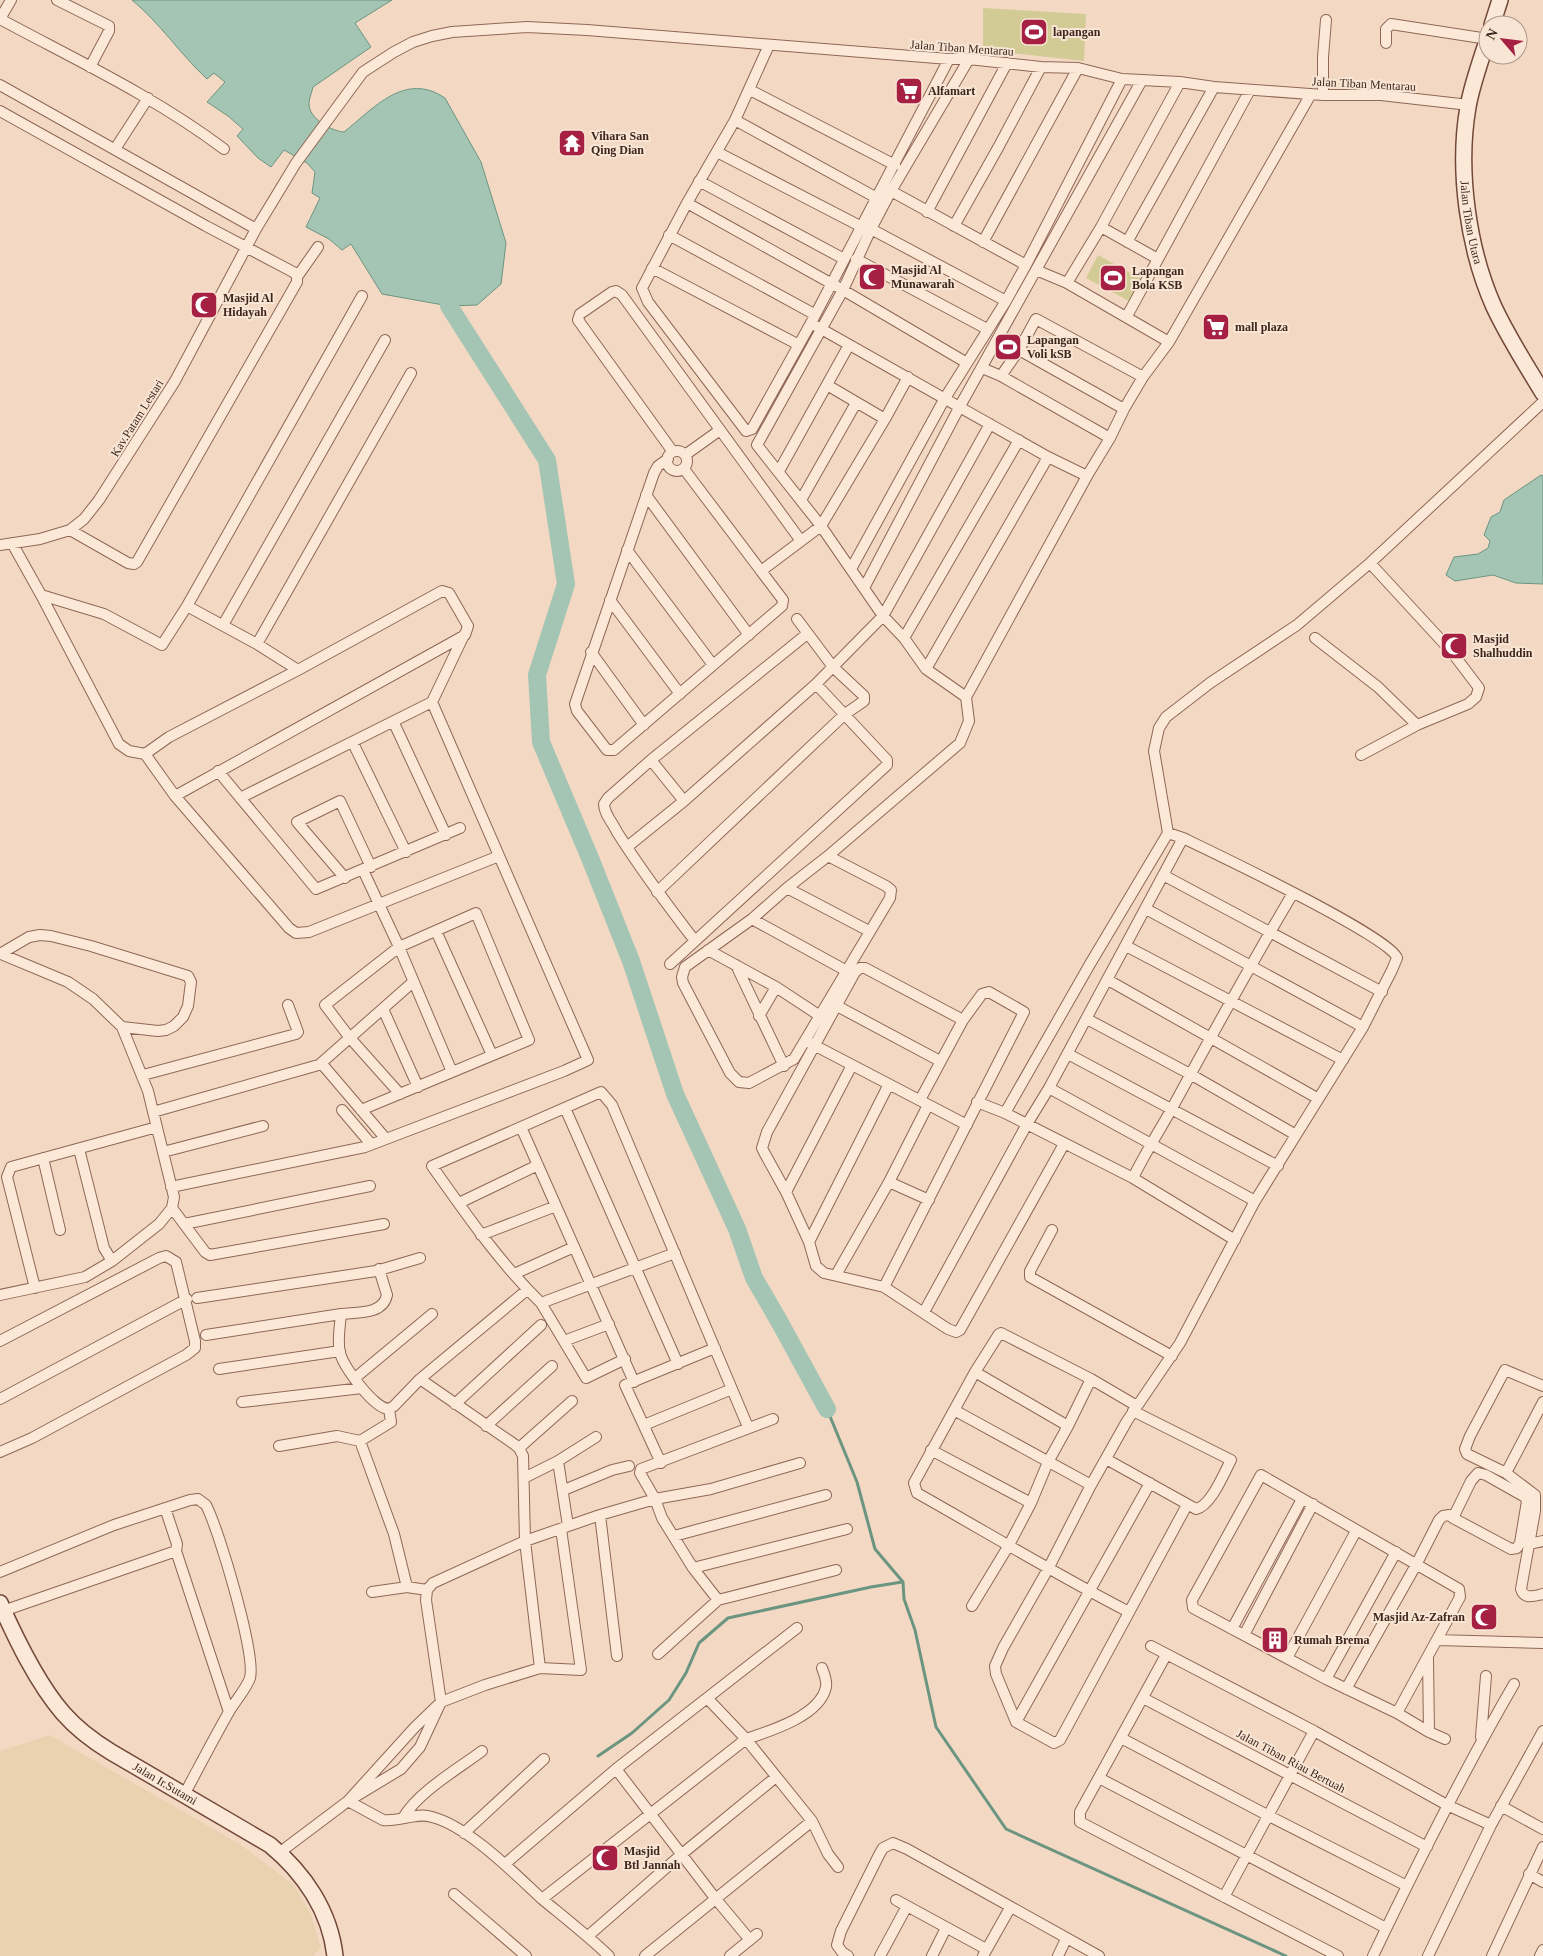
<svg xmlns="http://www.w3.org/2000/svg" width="1543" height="1956" font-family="'Times New Roman',serif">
<rect width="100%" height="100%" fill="#f3d9c3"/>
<path fill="#e9d2af" d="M50,1735L241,1845L294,1885L310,1912L321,1947L313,1956H0V1751Z"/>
<path fill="#d2cb95" d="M983,8L1086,14L1084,61L983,50Z
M1098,255L1141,279L1129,301L1086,278Z
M1009,332L1020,338L1007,362L996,357Z"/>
<path fill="#a5c5b4" stroke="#6b9580" d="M132,0H392L355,23L371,47L313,87C312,92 309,98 309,103C308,118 331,131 344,132C374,108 405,71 445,98L481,162L506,243L501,284L477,305L449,306L382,294L351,244L342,250L329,239L306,227L320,198L312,193L315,172L307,163L284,150L271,167L258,158L237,136L243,129L228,116L207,102L225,82L214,73L207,79C180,54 160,23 132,0Z
M1541,475L1543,476V584L1516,583L1493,575L1455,581L1446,575L1454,557L1478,554L1488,548L1490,541L1484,535L1491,517L1500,512L1504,500Z"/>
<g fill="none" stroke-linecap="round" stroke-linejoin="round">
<path stroke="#6b9580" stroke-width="3" d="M827,1409L857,1482L875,1549L903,1582L904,1599L915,1630L936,1727L1006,1829L1286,1956
M598,1756L632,1733L669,1700L686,1673L699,1643L728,1618L871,1587L902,1582"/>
<path stroke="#a5c5b4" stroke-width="18" d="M449,306L547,460L566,584L537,675L541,742L590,858L631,961L675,1094L737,1229L754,1278L779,1321L827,1409"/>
<g stroke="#8f6757" stroke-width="12">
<path id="street" d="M57,0L109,26V31L90,67
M0,19C76,60 155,97 224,149
M0,19L11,0
M1386,43V29L1391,24L1488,39
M769,45L735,120L687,203L642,288L648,302L746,431L752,429L811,323L949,59
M0,85L256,229
M750,90L895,165
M1323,95V57L1326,20
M0,111L206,226L295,273L297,277V282L137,562L134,564L128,563L70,530
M735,120L875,197
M115,149L148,98
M717,152L860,226
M699,181L844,259
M891,191L1026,265
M687,203L843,290L967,363
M927,212L1007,63
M954,226L999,146L1041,67
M1101,227L1158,259
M871,229L1006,301
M669,235L814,314
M983,242L1078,68
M1127,242L1214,87
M856,259L987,329
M652,268L799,345
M1036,270L1067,283L1169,342
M297,277L318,247
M1067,283L1101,227L1180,82
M1127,316L1250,90
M816,326L1048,457L1087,476
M1019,350L1124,409
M982,368L1001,376L1110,438
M1001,376L1019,350L1036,319L1143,377
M827,385L885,419
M667 461a10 10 0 1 1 20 0a10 10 0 1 1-20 0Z
M673,452L578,320L580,314L612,292L616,291L622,295L801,541
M685,455L720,430
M668,459L658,466L654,473L575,704L577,711L607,750H614L782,606L783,600L761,571
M684,469L761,571L821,526L885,419L908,377
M779,471L849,345
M646,495L749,635
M801,500L856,403
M12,543L41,595L119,744L129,751L145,754L175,796L458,639L465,635L468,626L449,593L442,591L298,670L169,737L145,754
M0,545L40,539L70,530L84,519L99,500L175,381L256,229L296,163L363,72L394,52L413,42L432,36L452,32L527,27L587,30L949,59H969L1041,67L1078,68L1122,79L1180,82L1214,87L1323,95H1381L1469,105
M627,550L713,665
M851,569L945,398L1006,301L1026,265L1122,79
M864,588L960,406L1142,80
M41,595L104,614L162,645L187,606L362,296
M610,600L680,694
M187,606L257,644L298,670
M223,625L385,340
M904,638L1019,440
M1315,638L1378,687L1417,725
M257,644L411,373
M591,652L644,725
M926,669L1048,457
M966,697L926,669L904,638L883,616L821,526L757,445L843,290L871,229L891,191L969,59
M394,723L446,835
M353,743L406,852
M1361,755L1417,725L1468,704L1476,697L1479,688L1451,651L1370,563
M651,760L684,801
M218,771L316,889L460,828
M175,796L289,928L296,933L309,932L499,856
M240,798L432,702L464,635
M627,847L684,801L816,684L883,616L990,424
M828,856L886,886L891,890L890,898L794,1059L749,1083L739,1082L730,1073L683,983L682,977L685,967L752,919L787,888L828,856L960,743L969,721L966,697L1087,476L1110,438L1124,409L1143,377L1169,342L1311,94
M363,870L399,947L452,1072
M1163,875L1382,992
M345,878L297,822L340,801L371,867
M787,888L869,931
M657,892L845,714L864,701V696L833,667L797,619
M1146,909L1363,1027
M752,919L845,970
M436,931L492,1055
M695,941C668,906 641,870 617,832C613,823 604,814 604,804L608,798L651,760L807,634
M1126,946L1343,1060
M708,950L776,987L820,1016
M0,954L29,937L40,935L51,936L91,946L188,976L191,982L188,1006L183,1017L174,1026L166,1030L158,1031L122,1027L93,999L68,982L1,954
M670,964L887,765V760L816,684
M736,965L784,1066
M1108,980L1317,1098
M837,1006L940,1061
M383,1009L418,1087
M759,1016L776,987
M1087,1019L1190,1074L1296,1135
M963,1020L865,968H860L855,972L767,1132L762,1148L765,1154L786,1192L809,1242L816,1266L824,1273L884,1287L948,1329L956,1332L960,1330L1064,1144
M810,1043L967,1125
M1068,1054L1278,1166
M319,1065L413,982
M143,1075L296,1034L298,1032L288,1005
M1049,1088L1255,1201
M977,1102L1005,1113L1133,1178L1235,1240
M565,1108L678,1364
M342,1110L371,1144
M361,1110L529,1040L476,913L399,947L325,1005L350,1038L400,1094
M153,1112L322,1064L386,1139L564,1071L588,1060L432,702
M1005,1113L1090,964L1168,833
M521,1127L634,1382
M79,1149L104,1248L112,1261
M163,1152L263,1126
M43,1158L60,1230
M1133,1178C1146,1151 1162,1127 1176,1101C1214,1031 1253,961 1293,893
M889,1182L929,1200
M171,1187L365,1147L386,1139
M786,1192L852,1065
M459,1203L538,1165
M172,1208L205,1252L210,1255L384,1224
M184,1224L370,1186
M1052,1230L1030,1271V1277L1172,1356
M481,1235L556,1206
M809,1242L889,1084
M675,1253L541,1303C499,1262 466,1214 432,1166L601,1092L612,1105L748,1427
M514,1274L574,1247
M836,1275L889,1182L928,1105
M884,1287L1024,1012L989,992L982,994L963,1020L920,1100
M35,1288L7,1177L11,1167L157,1127
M0,1295L85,1277L112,1261L159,1224L172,1208L174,1197L148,1091L122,1027
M197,1298L376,1271L420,1258
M541,1303L586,1378L625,1359
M924,1312L1027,1124L1049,1088L1183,838
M341,1314C357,1312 383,1315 387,1295L379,1269
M206,1335L341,1314C340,1326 337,1342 340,1353C344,1367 374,1409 389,1409L394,1406L420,1379L514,1444L519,1448L523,1456L525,1541L540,1668L485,1685L441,1702L415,1727L348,1801
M0,1341L159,1258L166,1256L176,1262L195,1341V1348L186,1355L32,1438L0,1452
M564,1341L609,1324
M219,1369L340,1351
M975,1372L1068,1426L1091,1379
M355,1378L432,1314
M420,1379L527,1290
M1543,1386L1505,1370L1470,1436L1465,1449L1467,1454L1506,1473L1535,1495V1511L1521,1589C1524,1600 1534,1596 1543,1594
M0,1399L187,1299
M242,1402L362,1388
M455,1404L541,1325
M954,1410L1091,1485
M644,1425L732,1389
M486,1426L552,1366
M360,1441L394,1534L407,1587
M279,1446L337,1436L360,1441L391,1422L389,1409
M519,1448L572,1401
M931,1450L1031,1503
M1106,1459L1196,1509C1211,1506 1224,1473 1231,1460L1133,1411
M558,1461L568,1526
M661,1463L625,1385L715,1348
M1506,1473L1543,1402
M524,1478L558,1461L596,1437
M564,1490L612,1470L629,1466
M1187,1505L1060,1740L1054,1743L1016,1722L996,1674L995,1666L1003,1648L1048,1569L1091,1485L1127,1421L1180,1343L1255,1201L1363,1027L1392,970L1397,958C1393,938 1212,852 1183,838L1168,833L1154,751L1159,728L1166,717L1210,683L1297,625L1370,563L1543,402
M165,1508L177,1544L176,1551L229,1712
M600,1515L617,1656
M674,1536L826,1495
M1529,1544L1543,1541
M693,1568L847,1529
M0,1572L114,1525L190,1500L198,1499L206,1505C219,1530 256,1654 250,1678C246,1689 236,1700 230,1710C214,1738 199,1767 184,1795
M372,1592L407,1587L427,1590
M718,1600L693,1568L662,1518L655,1499L640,1473L641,1469L773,1419
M972,1606L1009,1545L1031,1503L1048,1462L1068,1426
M3,1611L176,1551
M1129,1612C1057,1575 988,1533 917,1493L914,1483L975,1372L999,1334L1001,1333L1091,1379L1137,1406
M1232,1629L1302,1499
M1244,1635L1313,1504
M1437,1640L1543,1643
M1151,1646L1314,1731L1447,1805L1491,1825
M658,1654L718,1600L836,1570
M1166,1655L1080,1812V1822L1338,1956
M1287,1658L1356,1531
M1428,1658L1429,1732
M540,1668L581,1670L561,1529
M1326,1679L1396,1552
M1346,1689L1416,1565L1439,1520L1443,1516L1449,1515L1453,1518L1511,1549L1517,1548L1520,1543L1527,1501L1525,1497L1486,1475L1478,1473L1471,1481L1453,1518
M1143,1698L1427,1847
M708,1699L746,1739L812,1821L828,1854L838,1867
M1397,1713L1460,1597L1459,1589L1261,1475L1192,1600L1193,1608L1326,1679L1397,1713L1429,1732L1445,1739
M1016,1722L1150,1483
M1481,1737L1486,1676
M1121,1738L1269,1816L1407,1886
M616,1769L715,1898L750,1940
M1099,1778L1386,1928
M348,1801L383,1820C400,1822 416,1812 432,1817C468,1826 515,1874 542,1899C565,1918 588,1936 609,1956
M1501,1806L1543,1829
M403,1818C418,1792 458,1769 482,1751
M464,1833L544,1759
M279,1853L348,1801L401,1769L420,1747L441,1702L426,1600L427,1590L433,1583L525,1541L600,1515L655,1499L711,1489L800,1463
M505,1864L616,1769L797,1628
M1529,1874L1543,1882
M454,1894L526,1956
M1224,1897L1314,1731
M542,1899L746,1739C770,1731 820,1716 826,1687C827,1681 824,1673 822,1668
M896,1900L986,1949
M588,1936L682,1854L776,1777
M645,1956L812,1821
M730,1956L757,1934
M848,1956L842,1952L837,1945L841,1931L879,1855L883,1848L893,1843L907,1849L1099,1956
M880,1956L907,1906
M932,1956L946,1928
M983,1956L1010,1908
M1058,1956L1066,1939
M1373,1956C1417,1864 1463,1772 1514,1684
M1428,1956L1491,1825L1543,1731
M1492,1956L1543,1847
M1540,1956L1543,1950"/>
</g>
<g stroke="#71483a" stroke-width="18">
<g id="secondary">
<path d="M1492,25L1500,0"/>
<path id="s1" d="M1488,38C1481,60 1472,84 1468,107C1457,170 1468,249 1494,307C1508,337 1526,365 1543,393"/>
<path id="s2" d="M0,1603C16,1639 37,1683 63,1713C77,1729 93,1741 111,1752L270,1845C304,1873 330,1911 335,1956"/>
</g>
</g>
<use href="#street" stroke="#fce8d7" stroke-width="10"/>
<use href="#secondary" stroke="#fce8d7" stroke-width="15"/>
</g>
<defs>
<g id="stadium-square" transform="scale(1.4375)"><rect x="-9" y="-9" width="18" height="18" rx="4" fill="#a52042" stroke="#f9e5d3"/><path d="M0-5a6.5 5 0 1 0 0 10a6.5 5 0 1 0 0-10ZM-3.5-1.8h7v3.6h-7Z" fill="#fff"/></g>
<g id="supermarket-square" transform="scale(1.4375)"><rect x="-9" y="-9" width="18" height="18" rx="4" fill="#a52042" stroke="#f9e5d3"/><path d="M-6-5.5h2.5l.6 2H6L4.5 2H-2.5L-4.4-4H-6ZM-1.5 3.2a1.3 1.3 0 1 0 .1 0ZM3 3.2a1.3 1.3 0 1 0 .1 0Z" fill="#fff"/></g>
<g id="temple-square" transform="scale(1.4375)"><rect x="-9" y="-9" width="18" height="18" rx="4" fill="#a52042" stroke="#f9e5d3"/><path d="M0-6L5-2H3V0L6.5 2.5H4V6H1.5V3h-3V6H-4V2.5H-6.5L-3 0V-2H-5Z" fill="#fff"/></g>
<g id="mosque-square" transform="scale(1.4375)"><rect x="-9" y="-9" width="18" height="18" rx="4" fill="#a52042" stroke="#f9e5d3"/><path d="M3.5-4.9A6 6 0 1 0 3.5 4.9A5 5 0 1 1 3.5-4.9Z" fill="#fff"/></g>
<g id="building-square" transform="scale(1.4375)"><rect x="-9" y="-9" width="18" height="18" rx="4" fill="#a52042" stroke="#f9e5d3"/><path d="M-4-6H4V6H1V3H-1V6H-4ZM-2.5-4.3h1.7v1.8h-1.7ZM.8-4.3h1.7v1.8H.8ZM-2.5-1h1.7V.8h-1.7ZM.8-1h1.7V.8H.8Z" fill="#fff"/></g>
</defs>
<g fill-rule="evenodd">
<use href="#stadium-square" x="1034" y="32"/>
<use href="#supermarket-square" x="909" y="91"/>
<use href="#temple-square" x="572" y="143"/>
<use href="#mosque-square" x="872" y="277"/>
<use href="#stadium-square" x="1113" y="278"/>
<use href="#mosque-square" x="204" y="305"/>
<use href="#supermarket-square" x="1216" y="327"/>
<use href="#stadium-square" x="1008" y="347"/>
<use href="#mosque-square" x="1454" y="646"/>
<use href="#mosque-square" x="1484" y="1617"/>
<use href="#building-square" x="1275" y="1640"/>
<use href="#mosque-square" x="605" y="1858"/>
</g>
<g text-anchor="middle" stroke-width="4" stroke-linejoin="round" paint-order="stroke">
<g font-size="12" font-weight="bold" fill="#3e251d" stroke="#f9e5d3" text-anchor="start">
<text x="1053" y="36">lapangan</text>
<text x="928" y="95">Alfamart</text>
<text x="591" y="140">Vihara San<tspan x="591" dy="14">Qing Dian</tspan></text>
<text x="891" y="274">Masjid Al<tspan x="891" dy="14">Munawarah</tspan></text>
<text x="1132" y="275">Lapangan<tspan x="1132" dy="14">Bola KSB</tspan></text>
<text x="223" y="302">Masjid Al<tspan x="223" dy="14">Hidayah</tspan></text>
<text x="1235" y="331">mall plaza</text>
<text x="1027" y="344">Lapangan<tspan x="1027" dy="14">Voli kSB</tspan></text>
<text x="1473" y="643">Masjid<tspan x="1473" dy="14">Shalhuddin</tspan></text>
<text x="1465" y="1621" text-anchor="end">Masjid Az-Zafran</text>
<text x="1294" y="1644">Rumah Brema</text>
<text x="624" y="1855">Masjid<tspan x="624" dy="14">Btl Jannah</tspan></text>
</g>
<g font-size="12" fill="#3e251d" stroke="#f9e5d3">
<text transform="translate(962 48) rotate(4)" y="4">Jalan Tiban Mentarau</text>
<text transform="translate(1364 84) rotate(3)" y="4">Jalan Tiban Mentarau</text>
<text dy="4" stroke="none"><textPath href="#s1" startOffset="188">Jalan Tiban Utara</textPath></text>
<text transform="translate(137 418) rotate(-58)" y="4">Kav.Patam Lestari</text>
<text transform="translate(1291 1761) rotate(28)" y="4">Jalan Tiban Riau Bertuah</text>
<text dy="4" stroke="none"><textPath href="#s2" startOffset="252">Jalan Ir.Sutami</textPath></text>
</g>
</g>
<g transform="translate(1503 40) rotate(298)"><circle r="24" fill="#f9e5d3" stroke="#ae988a"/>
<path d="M0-4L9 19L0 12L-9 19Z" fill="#a52042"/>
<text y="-8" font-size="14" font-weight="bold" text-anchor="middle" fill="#3e251d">N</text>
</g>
</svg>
